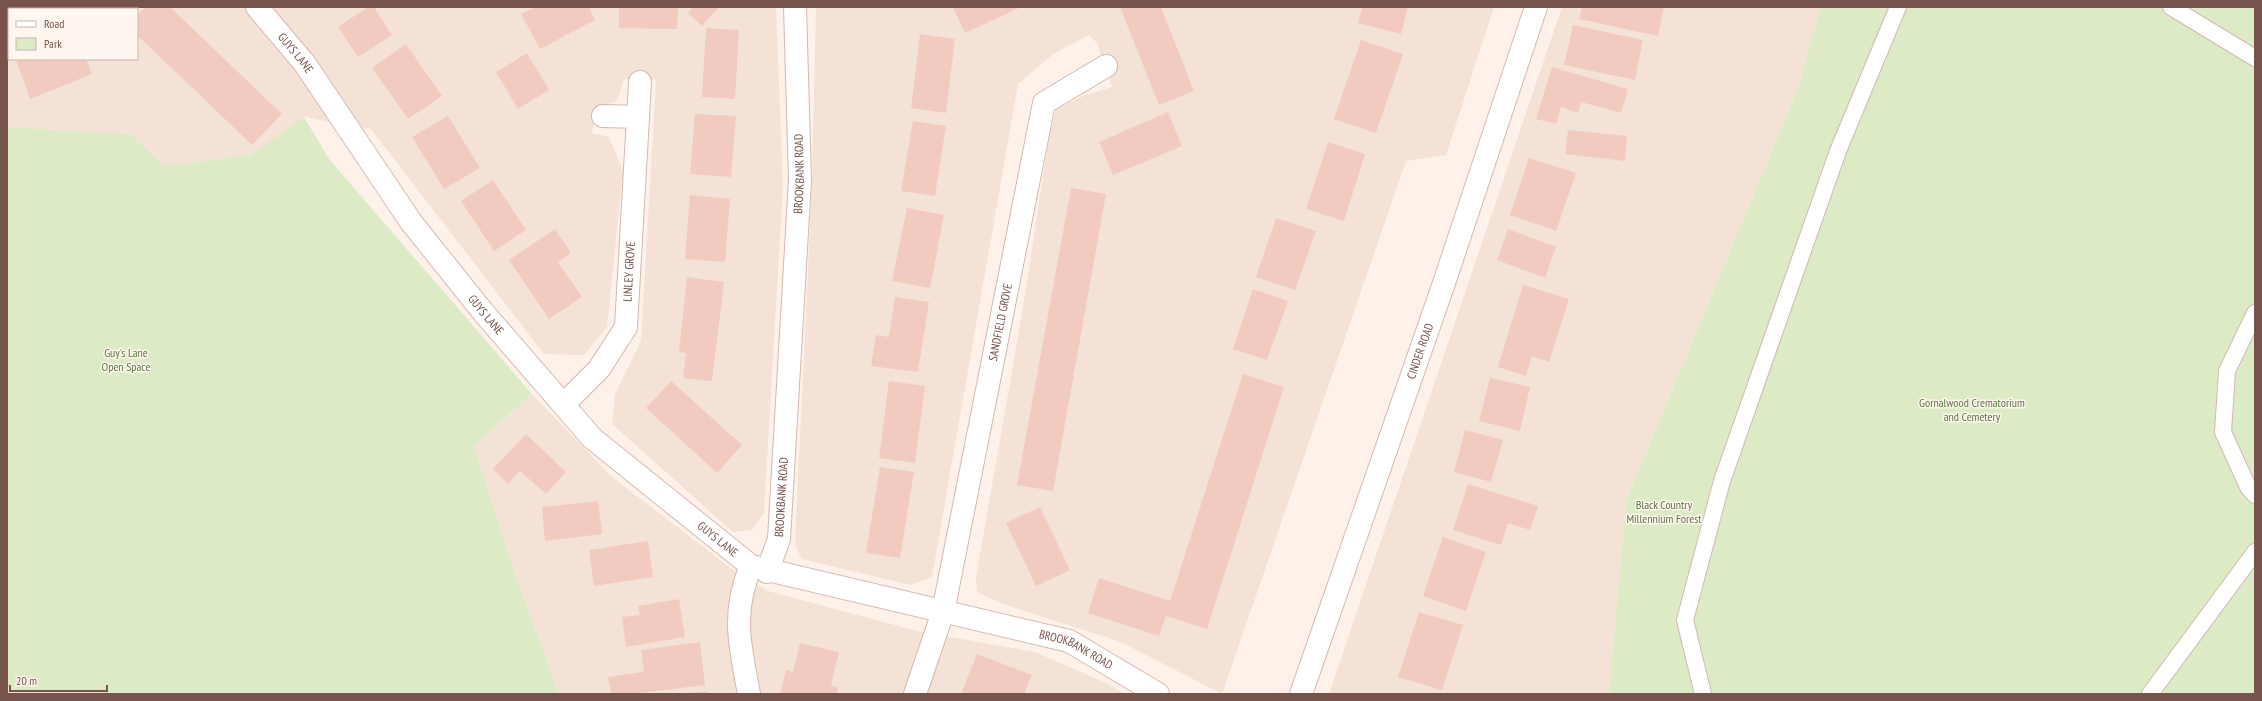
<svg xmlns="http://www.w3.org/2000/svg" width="2262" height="701" font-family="'PT Sans Narrow',sans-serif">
<rect width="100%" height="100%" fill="#fdf1e9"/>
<path fill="#f4e2d7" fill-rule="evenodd" d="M7,7H776L783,186L764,513L752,530L733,532L612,424L615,394L641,341L656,80L624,79L617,101L598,106L592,133L609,137L623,171L607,327L584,355L544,354L371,129L304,117L251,155L164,166L131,134L7,127ZM9,9H137V59H9Z
M816,7H1494L1446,155L1406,161L1222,694L1121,642L1003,604L977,592L976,577L1022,314L1049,137L1056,110L1083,96L1112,87L1097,43L1089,35L1053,54L1018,84L932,577L910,585L802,559L795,545L812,183Z
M1562,7H1820L1801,81L1626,501L1609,694H1329Z
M532,394L612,477L736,572L768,591L921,632L1035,652L1106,683L1124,694H559L513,568L474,446Z"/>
<path fill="#dcebc6" d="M1820,7H2255V694H1609L1626,501L1801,81Z
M304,117L329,159L532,394L474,446L513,568L559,694H7V127L131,134L164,166L250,155Z"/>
<path fill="#f2cbc0" d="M76,7H84L85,9H71Z
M146,7H170L282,114L252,145L137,35V16Z
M368,7H374L392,35L358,57L338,27Z
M536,7H589L595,20L540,49L521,14Z
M619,7H678L677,29L619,28Z
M693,7H719L702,26L688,13Z
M953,7H1021L965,33Z
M1120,7H1161L1194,91L1159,105Z
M1362,7H1408L1401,34L1358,23Z
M1582,7H1664L1658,36L1579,19Z
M1573,25L1643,40L1635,80L1564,65Z
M706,28L739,30L735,99L702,97Z
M920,34L955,39L946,113L911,108Z
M1361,40L1403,54L1376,133L1334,119Z
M406,44L442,96L408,119L372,68Z
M527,53L549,90L518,109L496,72Z
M19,59H86L92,74L30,99L16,60Z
M1552,67L1628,89L1621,113L1581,102L1578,113L1561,107L1556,124L1536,119Z
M1168,112L1182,146L1113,175L1099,142Z
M695,114L736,116L731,177L690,174Z
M448,116L480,168L444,189L412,137Z
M913,121L946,126L935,196L901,191Z
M1568,130L1627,136L1625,161L1565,154Z
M1328,142L1365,154L1344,221L1306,209Z
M1529,158L1576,173L1556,231L1510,215Z
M493,180L526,230L494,251L461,201Z
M1071,188L1106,194L1053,491L1017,485Z
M690,195L730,199L725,262L685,259Z
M907,208L944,215L930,288L892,281Z
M1276,218L1316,231L1295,290L1256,277Z
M555,229L571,253L558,262L582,297L549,319L509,260Z
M1508,229L1556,247L1545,278L1497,260Z
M687,277L724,282L712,381L683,378L686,353L679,352Z
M1523,285L1569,299L1549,362L1532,356L1526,376L1498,367Z
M1253,289L1288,301L1267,360L1233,349Z
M895,297L929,302L918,372L871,366L876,335L889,337Z
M1243,374L1284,387L1207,629L1166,616L1159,636L1088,613L1099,578L1170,601Z
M1490,378L1530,387L1520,431L1479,421Z
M671,381L742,445L717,473L646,408Z
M889,381L925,386L915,463L879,458Z
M1465,430L1503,440L1491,482L1454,472Z
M526,434L566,472L546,494L520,471L508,484L493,469Z
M880,467L914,472L900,558L866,553Z
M1468,484L1538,506L1530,530L1508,523L1501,545L1453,530Z
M598,501L602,534L545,541L542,507Z
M1040,507L1070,570L1036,586L1006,523Z
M1443,537L1486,552L1466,611L1423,596Z
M648,541L653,577L594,586L589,550Z
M679,599L685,637L626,647L622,617L640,615L638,606Z
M1419,612L1463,625L1442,690L1398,677Z
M700,642L705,685L632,694H611L608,677L644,672L641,650Z
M800,643L839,652L831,685L838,687L837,694H780L786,670L793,672Z
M977,654L1032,675L1024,694H961Z
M707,691V694H689V693Z"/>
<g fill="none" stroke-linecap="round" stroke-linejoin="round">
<g stroke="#d1b9b0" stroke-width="18">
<path id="lane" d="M2171,7L2255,58
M2255,313L2227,371L2223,432L2248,487L2255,495
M1703,694L1685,620L1722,481L1838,151L1898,7
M2150,694L2255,552"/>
</g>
<g stroke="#d1b9b0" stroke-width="24">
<g id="street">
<path d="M26,7L27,9"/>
<path d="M603,116L638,117"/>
<path id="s1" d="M564,404L599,369L626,327L640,82"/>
<path id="s2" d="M767,572L779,539L800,180L795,7"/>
<path d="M749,694C740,646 731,613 751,566"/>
<path id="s3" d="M915,694L943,612L1044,103L1106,66"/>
</g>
</g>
<g stroke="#d7bab0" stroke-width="24">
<g id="secondary">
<path id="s4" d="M257,7L305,64L411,222L483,312L592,438L751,566L1069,641L1158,694"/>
<path id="s5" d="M1301,694L1443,286L1536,7"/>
</g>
</g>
<use href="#lane" stroke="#fff" stroke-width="16"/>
<use href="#street" stroke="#fff" stroke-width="22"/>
<use href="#secondary" stroke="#fff" stroke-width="22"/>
</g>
<g text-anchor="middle" stroke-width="3" stroke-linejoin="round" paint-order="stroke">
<g font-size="12" fill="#77534c" stroke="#fff6ef">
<text dy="4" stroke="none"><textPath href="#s4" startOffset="60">GUYS LANE</textPath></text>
<text dy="4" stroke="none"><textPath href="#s2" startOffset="401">BROOKBANK ROAD</textPath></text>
<text dy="4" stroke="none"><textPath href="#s1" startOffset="155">LINLEY GROVE</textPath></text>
<text dy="4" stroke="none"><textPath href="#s4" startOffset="384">GUYS LANE</textPath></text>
<text dy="4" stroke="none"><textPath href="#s3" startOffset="382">SANDFIELD GROVE</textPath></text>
<text dy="4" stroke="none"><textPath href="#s5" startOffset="363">CINDER ROAD</textPath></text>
<text dy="4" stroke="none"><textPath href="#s2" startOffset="77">BROOKBANK ROAD</textPath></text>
<text dy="4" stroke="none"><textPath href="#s4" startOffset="708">GUYS LANE</textPath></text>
<text dy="4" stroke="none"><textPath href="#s4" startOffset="1087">BROOKBANK ROAD</textPath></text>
</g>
<g font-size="12" fill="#5b7741" stroke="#fff6ef">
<text x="126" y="357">Guy's Lane<tspan x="126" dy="14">Open Space</tspan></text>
<text x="1972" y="407">Gornalwood Crematorium<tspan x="1972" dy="14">and Cemetery</tspan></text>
<text x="1664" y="509">Black Country<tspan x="1664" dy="14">Millennium Forest</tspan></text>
</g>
</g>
<rect width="2262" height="701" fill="none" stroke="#77534c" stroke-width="16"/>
<rect x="8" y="8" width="130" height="52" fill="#fff6ef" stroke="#c9b5ae"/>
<rect x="16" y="21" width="20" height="6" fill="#ffffff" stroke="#c9b5ae"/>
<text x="44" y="28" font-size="12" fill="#77534c">Road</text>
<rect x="16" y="38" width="20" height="12" fill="#dcebc6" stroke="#c9b5ae"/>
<text x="44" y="48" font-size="12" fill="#77534c">Park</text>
<path d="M10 685v6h97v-6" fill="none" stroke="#77534c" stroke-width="2"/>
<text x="16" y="685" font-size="12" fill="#77534c" stroke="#fff6ef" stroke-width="3" paint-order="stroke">20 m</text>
</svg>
